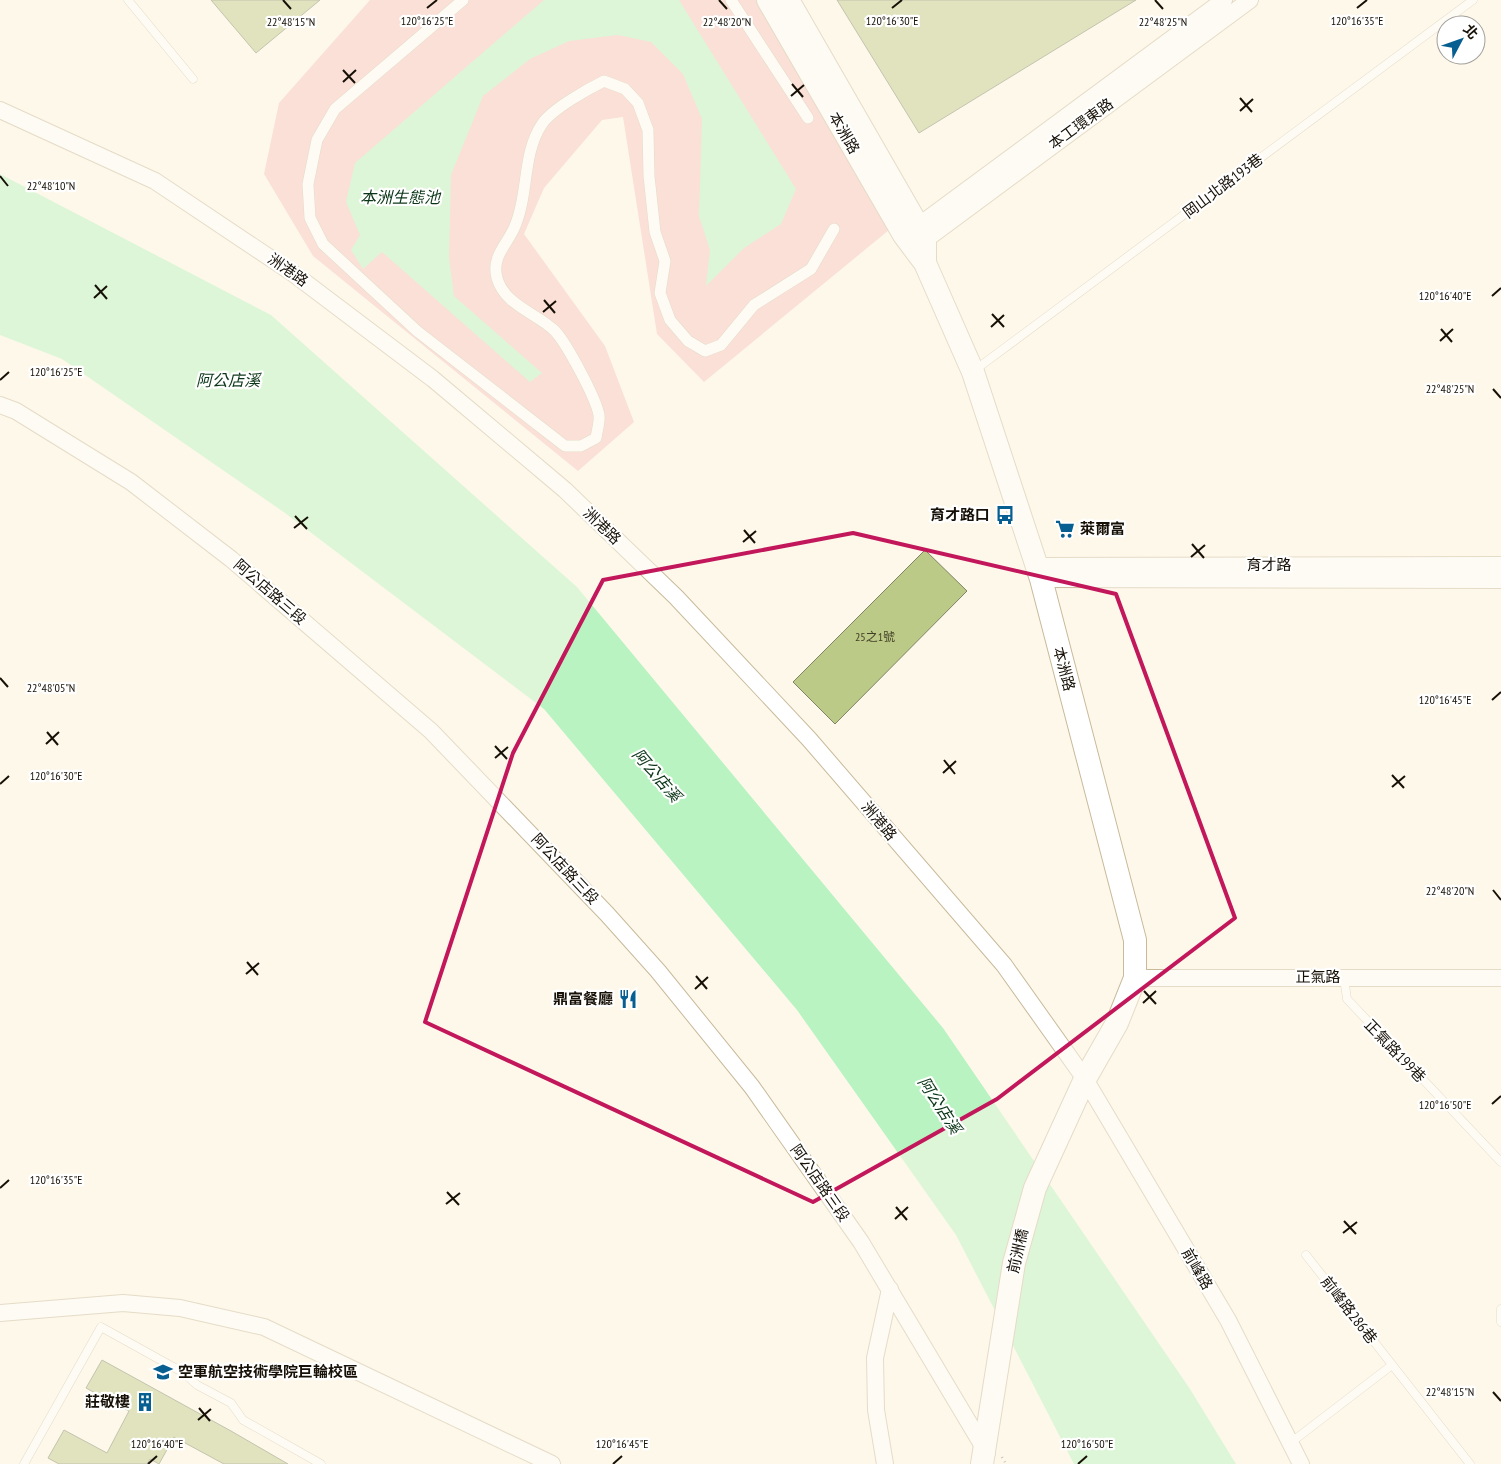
<svg xmlns="http://www.w3.org/2000/svg" width="1501" height="1464" font-family="'PT Sans Narrow','Noto Sans TC',sans-serif">
<rect width="100%" height="100%" fill="#fef8eb"/>
<path fill="#f6c3bf" d="M370,0H756L889,230L704,382L657,334L623,117L602,120L544,188L524,234L605,346L634,422L578,471L313,256L264,174L279,103Z"/>
<path fill="#b8f3c1" d="M544,0H679L796,189L781,224L744,248L706,286L710,250L699,216L702,119L683,74L651,42L618,35L569,41L530,59L483,96L451,175L449,258L454,296L542,373L530,382L382,252L363,269L351,250L360,235L346,202L355,163Z
M0,174L271,315L577,587L943,1028L1190,1389L1236,1464H1074L956,1235L797,1010L544,709L285,513L62,359L0,335Z"/>
<path fill="#bcca87" stroke="#7e8465" d="M211,0H320L256,53Z
M837,0H1136L919,133Z
M925,550L967,591L835,724L793,682Z
M102,1360L231,1431L288,1464H224L174,1437L159,1464L150,1459L147,1464H59L48,1458L64,1430L107,1453L129,1411L86,1388Z"/>
<g fill="none" stroke-linecap="round" stroke-linejoin="round">
<g stroke="#c8ba9b" stroke-width="9">
<path id="service" d="M128,0L193,79
M975,370L1473,0
M1344,978L1347,999L1501,1162
M1306,1255L1470,1464
M1501,1309V1322
M1289,1444L1392,1365
M24,1464L101,1327L184,1373L197,1385L231,1403L243,1420L321,1464"/>
</g>
<g stroke="#c8ba9b" stroke-width="12">
<path id="pedestrian" d="M463,0L335,109L317,140L308,184L310,218L323,244L417,331L565,446H581L596,438C597,431 600,422 599,415C596,398 567,344 555,331C537,313 505,306 497,278C491,256 508,244 515,226C529,193 522,154 542,124C552,109 588,89 604,81L625,89L638,103L648,130L649,176L655,232L665,261L660,293L670,320L688,341L705,351L721,345L754,305L811,269L834,229
M731,0L808,118"/>
</g>
<g stroke="#c8ba9b" stroke-width="18">
<path id="minor" d="M0,110L155,181L294,274L433,379L565,490L676,597L809,739L1004,965L1085,1079L1228,1320L1301,1464
M910,232L1224,0
M917,246L1250,0
M0,405L16,411L131,482L231,559L431,731L607,914L658,971L752,1087L861,1242L987,1453
M1037,566L1501,565
M1041,579L1501,580
M1135,978H1501
M0,1313L123,1303L180,1308L264,1327L552,1464
M885,1464L876,1410L875,1358L890,1289"/>
</g>
<g stroke="#c8ba9b" stroke-width="24">
<path id="secondary" d="M768,0L904,235L925,263L973,372L1041,579L1135,940V978L1117,1023L1085,1079L1035,1188L1014,1263L982,1464
M788,0L918,226L925,240V263"/>
</g>
<path stroke="#8b857a" stroke-width="2.5" stroke-dasharray="1 4" stroke-linecap="butt" d="M1002,1457L1006,1464"/>
<use href="#service" stroke="#fff" stroke-width="8"/>
<use href="#pedestrian" stroke="#fff" stroke-width="11"/>
<use href="#minor" stroke="#fff" stroke-width="16"/>
<use href="#secondary" stroke="#fff" stroke-width="22"/>
</g>
<path d="M0 0H1501V1464H0ZM853,533L1116,594L1235,918L997,1099L813,1202L425,1022L513,753L603,580Z" fill="#fef8eb" fill-opacity=".55" fill-rule="evenodd"/>
<path fill="none" stroke="#c2185b" stroke-width="4" stroke-linejoin="round" d="M853,533L1116,594L1235,918L997,1099L813,1202L425,1022L513,753L603,580Z"/>
<path fill="none" stroke="#161006" stroke-width="2" d="M283,0L291,9M719,0L727,9M1155,0L1163,9M427,8L437,0M892,8L902,0M1357,8L1367,0M343,70L355,83M343,82L356,70M792,84L803,97M791,96L804,85M1240,98L1252,112M1240,111L1253,99M0,176L8,186M95,285L107,299M1492,296L1501,288M94,298L107,286M544,300L555,313M543,312L556,301M992,314L1004,327M991,327L1004,315M1441,329L1452,342M1440,341L1453,329M0,380L9,372M1493,389L1501,398M295,516L307,529M294,528L308,517M744,530L755,543M743,542L756,531M1192,544L1204,558M1191,557L1205,545M0,678L8,687M1492,700L1501,692M47,732L58,745M46,744L59,732M495,746L507,759M495,758L508,747M944,760L955,774M943,773L956,761M1392,775L1404,788M0,784L9,776M1392,787L1405,776M1493,890L1501,900M247,962L258,975M246,974L259,963M696,976L707,989M695,989L708,977M1144,991L1156,1004M1143,1003L1156,991M1492,1104L1501,1096M0,1188L9,1180M447,1192L459,1205M446,1204L460,1193M896,1207L907,1220M895,1219L908,1207M1344,1221L1356,1234M1343,1233L1357,1222M1493,1392L1501,1401M199,1408L210,1421M198,1420L211,1409M148,1464L157,1456M613,1464L622,1456M1078,1464L1087,1456"/>
<defs>
<g id="bus-bare" transform="scale(1.5)"><path d="M-5-6H5V4H4V6H2V4H-2V6H-4V4H-5ZM-3.5-4V0h7V-4ZM-3.5 1.2v1.5H-2V1.2ZM2 1.2v1.5H3.5V1.2Z" fill="#075e90" stroke="#fff" stroke-width="2.5" paint-order="stroke"/></g>
<g id="supermarket-bare" transform="scale(1.5)"><path d="M-6-5.5h2.5l.6 2H6L4.5 2H-2.5L-4.4-4H-6ZM-1.5 3.2a1.3 1.3 0 1 0 .1 0ZM3 3.2a1.3 1.3 0 1 0 .1 0Z" fill="#075e90" stroke="#fff" stroke-width="2.5" paint-order="stroke"/></g>
<g id="restaurant-bare" transform="scale(1.5)"><path d="M-5-6h1v4h1v-4h1v4h1v-4h1v5L-1.5 .5V6h-2V.5L-5-1ZM5-6V6H3V1.5H1.5Q1.5-4 5-6Z" fill="#075e90" stroke="#fff" stroke-width="2.5" paint-order="stroke"/></g>
<g id="university-bare" transform="scale(1.5)"><path d="M0-5L7-2L0 1L-7-2ZM-4 1L0 2.5L4 1V4Q0 6-4 4Z" fill="#075e90" stroke="#fff" stroke-width="2.5" paint-order="stroke"/></g>
<g id="building-bare" transform="scale(1.5)"><path d="M-4-6H4V6H1V3H-1V6H-4ZM-2.5-4.3h1.7v1.8h-1.7ZM.8-4.3h1.7v1.8H.8ZM-2.5-1h1.7V.8h-1.7ZM.8-1h1.7V.8H.8Z" fill="#075e90" stroke="#fff" stroke-width="2.5" paint-order="stroke"/></g>
</defs>
<g fill-rule="evenodd">
<use href="#bus-bare" x="1005" y="515"/>
<use href="#supermarket-bare" x="1065" y="529"/>
<use href="#restaurant-bare" x="628" y="999"/>
<use href="#university-bare" x="163" y="1372"/>
<use href="#building-bare" x="145" y="1402"/>
</g>
<g text-anchor="middle" stroke-width="4.5" stroke-linejoin="round" paint-order="stroke">
<g font-size="12" fill="#403e26">
<text x="875" y="641">25之1號</text>
</g>
<g font-size="15" fill="#161006" stroke="#fff">
<text transform="translate(1081 124) rotate(-36)" y="5">本工環東路</text>
<text transform="translate(844 133) rotate(60)" y="5">本洲路</text>
<text transform="translate(1223 186) rotate(-37)" y="5">岡山北路193巷</text>
<text transform="translate(288 270) rotate(35)" y="5">洲港路</text>
<text transform="translate(602 526) rotate(44)" y="5">洲港路</text>
<text x="1269" y="570">育才路</text>
<text transform="translate(270 592) rotate(41)" y="5">阿公店路三段</text>
<text transform="translate(1064 669) rotate(75)" y="5">本洲路</text>
<text transform="translate(879 821) rotate(50)" y="5">洲港路</text>
<text transform="translate(565 869) rotate(47)" y="5">阿公店路三段</text>
<text x="1318" y="982">正氣路</text>
<text transform="translate(1395 1051) rotate(46)" y="5">正氣路199巷</text>
<text transform="translate(820 1183) rotate(55)" y="5">阿公店路三段</text>
<text transform="translate(1018 1251) rotate(-77)" y="5">前洲橋</text>
<text transform="translate(1197 1269) rotate(59)" y="5">前峰路</text>
<text transform="translate(1349 1310) rotate(52)" y="5">前峰路286巷</text>
</g>
<g font-size="15" font-weight="bold" fill="#161006" stroke="#fff" text-anchor="end">
<text x="990" y="520">育才路口</text>
<text x="1080" y="534" text-anchor="start">萊爾富</text>
<text x="613" y="1004">鼎富餐廳</text>
<text x="178" y="1377" text-anchor="start">空軍航空技術學院巨輪校區</text>
<text x="130" y="1407">莊敬樓</text>
</g>
<g font-size="16" font-style="italic" fill="#0a3516" stroke="#fff">
<text x="400" y="203">本洲生態池</text>
<text x="228" y="386">阿公店溪</text>
<text transform="translate(657 775) rotate(49)" y="6">阿公店溪</text>
<text transform="translate(940 1105) rotate(57)" y="6">阿公店溪</text>
</g>
</g>
<g font-size="12" text-anchor="middle" fill="#161006" stroke="#fff" stroke-width="4.5" stroke-linejoin="round" paint-order="stroke">
<text x="427" y="25">120°16'25"E</text>
<text x="892" y="25">120°16'30"E</text>
<text x="1357" y="25">120°16'35"E</text>
<text x="291" y="26">22°48'15"N</text>
<text x="727" y="26">22°48'20"N</text>
<text x="1163" y="26">22°48'25"N</text>
<text x="51" y="190">22°48'10"N</text>
<text x="1445" y="300">120°16'40"E</text>
<text x="56" y="376">120°16'25"E</text>
<text x="1450" y="393">22°48'25"N</text>
<text x="51" y="692">22°48'05"N</text>
<text x="1445" y="704">120°16'45"E</text>
<text x="56" y="780">120°16'30"E</text>
<text x="1450" y="895">22°48'20"N</text>
<text x="1445" y="1109">120°16'50"E</text>
<text x="56" y="1184">120°16'35"E</text>
<text x="1450" y="1396">22°48'15"N</text>
<text x="157" y="1448">120°16'40"E</text>
<text x="622" y="1448">120°16'45"E</text>
<text x="1087" y="1448">120°16'50"E</text>
</g>
<g transform="translate(1461 40) rotate(49)"><circle r="24" fill="#ffffff" stroke="#a29f9b"/>
<path d="M0-4L9 19L0 12L-9 19Z" fill="#075e90"/>
<text y="-8" font-size="14" font-weight="bold" text-anchor="middle" fill="#161006">北</text>
</g>
</svg>
